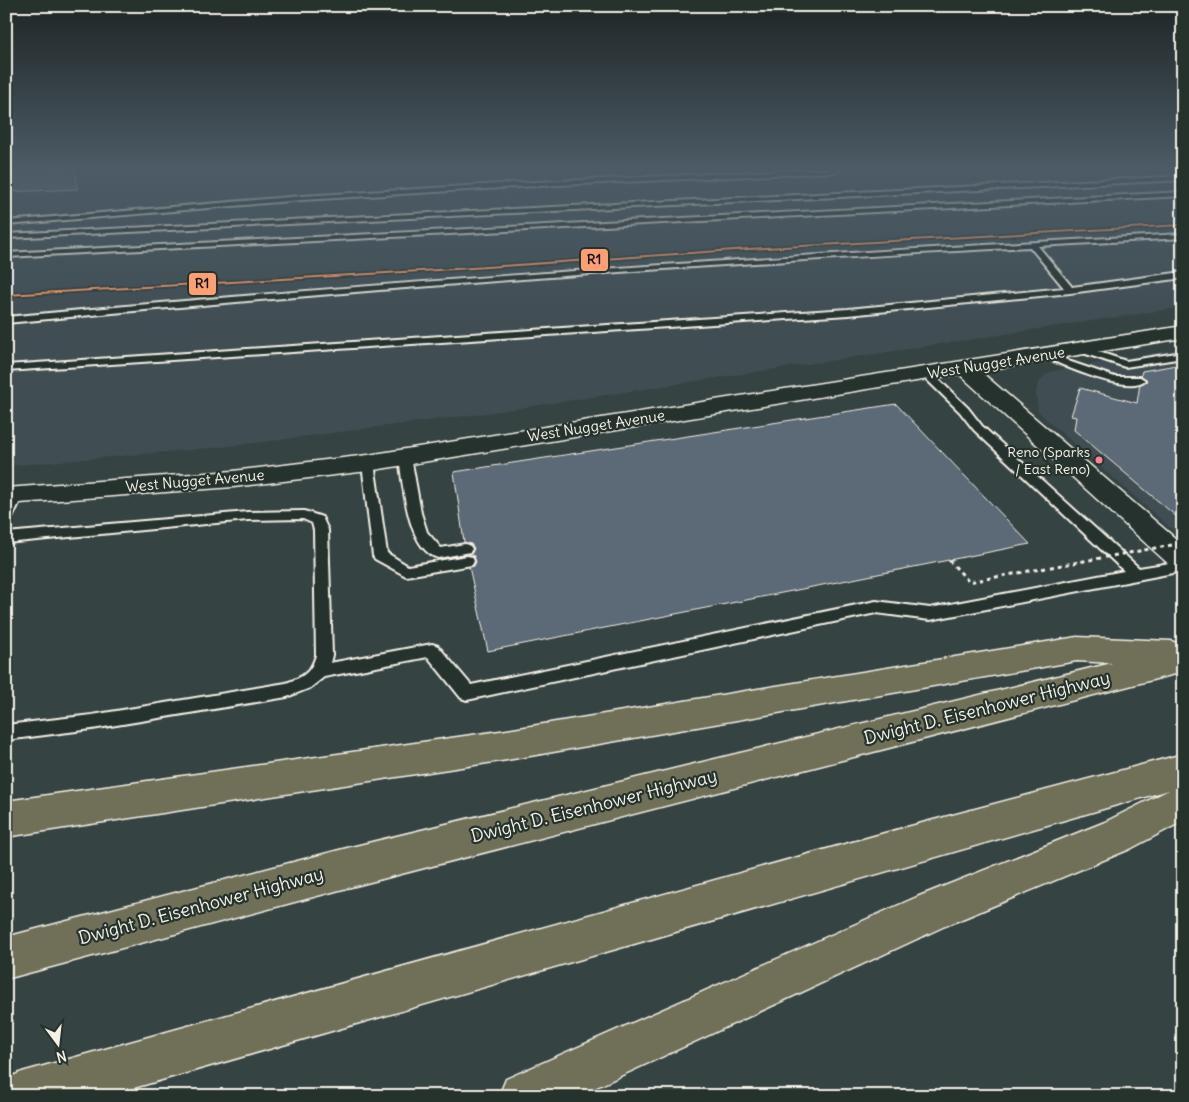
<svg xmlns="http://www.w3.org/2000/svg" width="1189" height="1102" font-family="Delius,sans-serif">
<rect width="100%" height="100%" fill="#364343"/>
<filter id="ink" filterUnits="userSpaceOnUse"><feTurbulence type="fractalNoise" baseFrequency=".02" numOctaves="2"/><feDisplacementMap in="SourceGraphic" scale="10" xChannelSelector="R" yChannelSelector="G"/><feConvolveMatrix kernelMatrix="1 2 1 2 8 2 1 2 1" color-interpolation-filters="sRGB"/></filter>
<g filter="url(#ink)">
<path fill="#414e52" d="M6,170H1183V307L480,414L222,447L6,466Z
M1183,348V539L1047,420L1038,411L1036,394L1038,384L1044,376L1053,371Z"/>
<path fill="#5c6976" stroke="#f4f1e8" d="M6,170H76L77,189L6,192Z
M1183,364V522L1074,430L1076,417L1071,416L1080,388L1137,403L1140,384L1147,381L1141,375L1142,371Z
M896,404L1030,544L488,651L469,567L474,566L476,562L474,556L468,554L472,553L474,548L471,544L464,542L454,472Z"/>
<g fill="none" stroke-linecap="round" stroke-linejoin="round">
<g stroke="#f4f1e8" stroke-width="4">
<path id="lane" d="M799,170H839L836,172L516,187L302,200L6,225V221L302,196L516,183Z
M1183,176V180L6,238V234Z
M1183,192V196L6,257V253Z
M1183,234V238L1038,246L1072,287L1183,272V278L1070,293L848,315L6,371V365L848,309L1064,288L1030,247C688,265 347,290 6,323V317C398,280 790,255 1183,234Z
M1081,346L1126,361L1183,352V358L1125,367L1077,351L1076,349Z
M1048,351L1071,362L1115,377H1140L1145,380C1129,395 1062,366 1044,356L1043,354Z
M927,371L931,372L968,408L982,426L1139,568L1183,561V571L930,620L876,613L467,700L461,698L428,657L324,677L310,688L287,697L92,729L6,740V725L92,715L286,683C303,677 311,673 316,655L314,530L312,523L303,519L248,520L6,543V533L248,512L304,511L322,517L328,530L332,655L330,663L432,644L438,646L471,685L876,601L930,608L1124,571L974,430L960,412L923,376L922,374L923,372Z
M405,453L411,457L421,513L427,532L441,548L465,544L470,546L472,549L470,552L438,558C407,549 403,484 399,457Z
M368,459L374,463L387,553L408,566L467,556L472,557L474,561L472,565L406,576L375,559L373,556L362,463Z
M17,491L23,495L11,520L6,521V504L13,492Z"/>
</g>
<g stroke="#f4f1e8" stroke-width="3">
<path id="secondary" d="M1183,326V338L980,371L1183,545V571L1173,568L959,374L368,471L233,487L6,504V488L233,471L368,455Z"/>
</g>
<g stroke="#f4f1e8" stroke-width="3">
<path id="highway" d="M1077,637L1171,641L1182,645L1183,672L347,888L6,979V937L347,848L1112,663L1077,661L507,760L6,837V801L507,730Z
M1183,754V821L1130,849L945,926L577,1096H499L506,1079L917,897L1105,822L1169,790L106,1096H6V1079L22,1072L892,831Z"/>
</g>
<use href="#lane" fill="#26332d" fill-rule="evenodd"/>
<use href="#secondary" fill="#26332d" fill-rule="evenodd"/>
<use href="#highway" fill="#706f59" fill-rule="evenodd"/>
<path stroke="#f4f1e8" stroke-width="3" stroke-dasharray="4 4" stroke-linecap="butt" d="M949,560L969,582L1183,543"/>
<g stroke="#26332d" stroke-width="3">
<path id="rail-1" d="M1183,224V226L749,250L472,269L6,296V294L472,267L749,248Z"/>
</g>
<use href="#rail-1" fill="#fd9f72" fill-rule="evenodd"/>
</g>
</g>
<linearGradient id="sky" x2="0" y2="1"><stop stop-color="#1e2525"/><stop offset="0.52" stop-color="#4c5b66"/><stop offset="1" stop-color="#4c5b66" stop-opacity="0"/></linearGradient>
<rect width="1189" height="324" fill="url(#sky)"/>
<circle fill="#ff8098" stroke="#26332d" stroke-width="2" cx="1099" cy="460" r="4.5"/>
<g text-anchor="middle" stroke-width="4.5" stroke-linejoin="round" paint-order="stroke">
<g font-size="14" fill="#f4f1e8" stroke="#26332d" text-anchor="end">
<text x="1090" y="457">Reno (Sparks<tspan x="1090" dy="17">/ East Reno)</tspan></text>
</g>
<g font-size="15" fill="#f4f1e8" stroke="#26332d">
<text transform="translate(996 363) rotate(-9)" y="5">West Nugget Avenue</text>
<text transform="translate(596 426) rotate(-9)" y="5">West Nugget Avenue</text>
<text transform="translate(195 481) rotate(-5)" y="5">West Nugget Avenue</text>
</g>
<g font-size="18" fill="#f4f1e8" stroke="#26332d">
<text transform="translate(987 708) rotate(-14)" y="6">Dwight D. Eisenhower Highway</text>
<text transform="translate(594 806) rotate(-14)" y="6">Dwight D. Eisenhower Highway</text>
<text transform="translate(201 906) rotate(-15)" y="6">Dwight D. Eisenhower Highway</text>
</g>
</g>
<g stroke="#26332d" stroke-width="2">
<rect x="580" y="248" width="29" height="24" rx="5" fill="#fd9f72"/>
<rect x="188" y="272" width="29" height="24" rx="5" fill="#fd9f72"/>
</g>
<g font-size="14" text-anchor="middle" font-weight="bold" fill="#111">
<text x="594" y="264">R1</text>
<text x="202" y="288">R1</text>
</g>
<rect width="1189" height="1102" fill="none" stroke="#26332d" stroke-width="25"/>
<rect x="12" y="12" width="1164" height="1077" fill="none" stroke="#f4f1e8" stroke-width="2" filter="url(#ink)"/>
<g transform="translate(58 1044) rotate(165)" stroke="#26332d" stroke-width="4" paint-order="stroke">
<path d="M0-4L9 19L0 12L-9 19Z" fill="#f4f1e8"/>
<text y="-8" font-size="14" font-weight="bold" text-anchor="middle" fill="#f4f1e8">N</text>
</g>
</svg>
